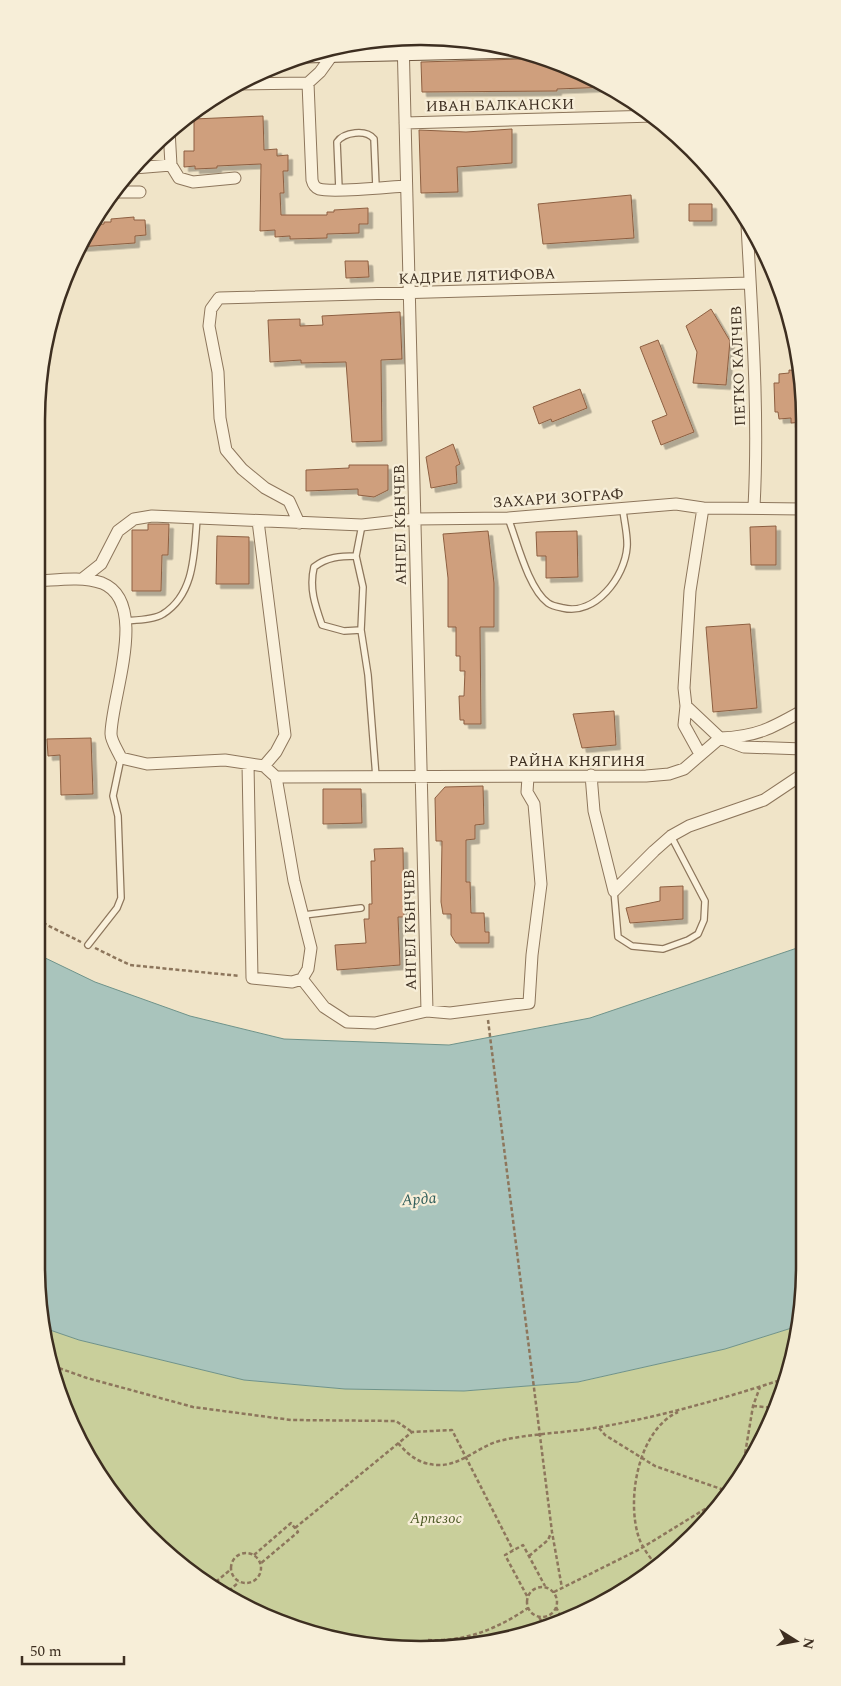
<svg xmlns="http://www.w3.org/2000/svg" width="841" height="1686" font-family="Spectral,serif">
<defs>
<filter id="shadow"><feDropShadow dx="4.5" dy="4.5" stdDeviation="0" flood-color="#0004"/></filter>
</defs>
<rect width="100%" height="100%" fill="#f0e4c8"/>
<path fill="#c9cf9b" d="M798,1326L792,1365L765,1435L692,1537L590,1610L470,1646L345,1642L228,1598L167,1554L116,1500L57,1389L47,1329L79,1340L244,1380L345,1389L464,1391L579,1382L725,1349Z"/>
<path fill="#a9c4bc" stroke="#6f938a" d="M803,946L804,1290L798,1326L725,1349L578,1382L464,1391L345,1389L244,1380L79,1340L47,1329L36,1265L37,954L95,982L190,1016L284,1039L449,1045L590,1018Z"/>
<path fill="#cf9f7d" stroke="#8d5f41" filter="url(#shadow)" d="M529,55H534L590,76L609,87L557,89V91L422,92L421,62L521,59Z
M263,116L264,150L277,149V156L288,155V171H283L284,193H280L281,215H327V212H334V210L368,208V224H359V233L327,234V238L290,239V236L275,237V230L260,231L261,164L217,166V168L195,169V166L184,167V151H194V119Z
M512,129V163L457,167L458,192L421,193L419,130L466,132Z
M631,195L634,238L543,244L538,204Z
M689,204H712V221H689Z
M134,217V220H145L146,235L135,236V243L78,247L92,225L104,224V222H111V219Z
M345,261H368L369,277L346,278Z
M711,309L730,341L726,385L693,383L697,352L686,326Z
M400,312L402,359L381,360L382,441L352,442L346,362L301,363V360L270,362L268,320L300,319V326L323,325L322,316Z
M658,340L694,432L661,445L652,421L667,415L640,347Z
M789,370L802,371V422L791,423V418L779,419L778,412H775L774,383H779V374L789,373Z
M580,389L587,408L552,422L551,419L539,424L533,407Z
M453,444L460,464L456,466L457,483L431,488L426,457Z
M349,465H388V490L374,497L358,495V489L306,491V470L349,468Z
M148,524H169L168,555H162L161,591H132V530H148Z
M776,526V565H751L750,527Z
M488,531L494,583V627H480L481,724H464V720H460L459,696H464L465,671H460V656H456V627H448V578L443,534Z
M577,531L578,577L546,578V556H537L536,532Z
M217,536L249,537V584H216Z
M750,624L757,708L713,712L706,627Z
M614,711L616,745L582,748L573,714Z
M91,738L93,794L61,795L60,755L48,756L47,739Z
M483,786L484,824L475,825V839L466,840V882H470L471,913H484L485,932H489V943H456L451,935V914H443L441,902L442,841H436L435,798L445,787Z
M323,789H361L362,823L323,824Z
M403,848L404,917H398L400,965L337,970L335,945L366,943L364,919H369V904H372L371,861H375L374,849Z
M683,886V919L630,923L626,908L660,901V887Z"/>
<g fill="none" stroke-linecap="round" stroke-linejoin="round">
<g stroke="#8d765c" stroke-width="8">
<path id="lane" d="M339,189L337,142C344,132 366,129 374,139L376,187
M508,518C517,541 528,588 548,603C552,606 558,607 563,608C595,616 625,577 627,547C628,536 624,521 623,510
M362,525L356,556L363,587L361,630L368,675L376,777
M356,556C340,556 327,557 314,567C309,588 315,605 322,625L344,631L361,630
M124,621C135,620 154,620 163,614C195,594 194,553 197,519
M614,891L618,937L632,946L663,949L688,940L698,934L704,920L705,901L671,836
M304,915L361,908
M88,945L117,908L121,898L118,816L113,796L121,758"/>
</g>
<g stroke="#8d765c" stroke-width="13">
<path id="street" d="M403,38L427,1011
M308,83L312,180C313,184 314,187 319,189C333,193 388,187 406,186
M236,84L308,83L320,72L333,54
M405,123L655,116
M169,130L171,165L179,178L193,182L235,178
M134,168L171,165
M112,192H140
M747,225C752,319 759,413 754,507
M258,521L285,735L276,752L264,766
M299,523L289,501L265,488L242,469L226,450L220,418L218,372L209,326L211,309L219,298L750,283
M82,579L101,564L118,531L134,519L152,516L362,525L415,519L508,518L676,504L703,508L802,509
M37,581C58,580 81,576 102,583C150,602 111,698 111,734C111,741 118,751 121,758L147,764L225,760L264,766L276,777L646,776L669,774L684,769L720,738L744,747L803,749
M686,706L720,738C756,737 772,728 802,711
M700,754L684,725L686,706L684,688L690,591L703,508
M248,764L252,978L292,982L302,979L308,969L311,948L294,881L276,777
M591,775L594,811L614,891
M614,891L654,851L671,836L689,826L764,800L803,774
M302,979L324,1007L347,1022L375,1023L427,1011L450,1013L529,1003L532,955L541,884L534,804L527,792L528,777"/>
</g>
<g stroke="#6f573f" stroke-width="17">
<path id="secondary" d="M303,55L521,50"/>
</g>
<path stroke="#8d765c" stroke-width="2.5" stroke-dasharray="4 2.5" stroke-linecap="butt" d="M37,920L81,942
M95,948L130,965L240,976
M488,1020L552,1532L562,1588
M53,1366L87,1378L193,1407L291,1420L396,1421L412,1432
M753,1406L776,1408
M599,1428L605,1435L655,1466L724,1490
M398,1443C410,1457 421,1465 440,1465C461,1465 478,1447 499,1441C532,1433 567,1433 600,1427C664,1416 725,1398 787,1378
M743,1466L753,1406L760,1387
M724,1493L730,1484
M295,1528L412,1432L452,1430L513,1550
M231 1568a15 15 0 1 1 30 0a15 15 0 1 1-30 0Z
M254,1555L291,1523L298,1532L260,1564
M529,1556L548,1540L551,1533
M655,1564C649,1556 642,1547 639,1538C626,1500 638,1430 678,1412
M211,1586L230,1570
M527 1602a15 15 0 1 1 30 0a15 15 0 1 1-30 0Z
M554,1592L640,1549L718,1501
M224,1595L239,1582
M527,1596L505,1555L523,1545L545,1586
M556,1607L562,1619
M539,1617L543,1624
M428,1640C465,1642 497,1629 528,1608"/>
<use href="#lane" stroke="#faf1dc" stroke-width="5.5"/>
<use href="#street" stroke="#faf1dc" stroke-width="11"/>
<use href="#secondary" stroke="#faf1dc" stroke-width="15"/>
</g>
<g text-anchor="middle" stroke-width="4.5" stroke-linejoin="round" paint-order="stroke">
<g font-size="15" fill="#3d2e20" stroke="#f7eed8">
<text transform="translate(500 105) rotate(-1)" y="5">ИВАН БАЛКАНСКИ</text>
<text transform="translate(477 276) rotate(-2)" y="5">КАДРИЕ ЛЯТИФОВА</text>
<text transform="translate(738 366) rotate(-92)" y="5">ПЕТКО КАЛЧЕВ</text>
<text transform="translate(558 498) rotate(-4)" y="5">ЗАХАРИ ЗОГРАФ</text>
<text transform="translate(400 525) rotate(-91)" y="5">АНГЕЛ КЪНЧЕВ</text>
<text x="577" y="766">РАЙНА КНЯГИНЯ</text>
<text transform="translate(410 930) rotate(-91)" y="5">АНГЕЛ КЪНЧЕВ</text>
</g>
<g font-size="15" font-style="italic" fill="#4d5a26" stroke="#f7eed8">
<text x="436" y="1523">Арпезос</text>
</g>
<g font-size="16" font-style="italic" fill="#2f5d5a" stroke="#f7eed8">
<text transform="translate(419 1198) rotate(-4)" y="6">Арда</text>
</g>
</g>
<path d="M0 0H841V1686H0ZM420 45H421A375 375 0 0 1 796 420V1266A375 375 0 0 1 421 1641H420A375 375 0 0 1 45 1266V420A375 375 0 0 1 420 45Z" fill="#f7eed8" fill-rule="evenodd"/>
<path fill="none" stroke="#3d2e20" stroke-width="2.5" d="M420 45H421A375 375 0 0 1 796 420V1266A375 375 0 0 1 421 1641H420A375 375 0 0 1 45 1266V420A375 375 0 0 1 420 45Z"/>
<g transform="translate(796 1641) rotate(101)" stroke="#f7eed8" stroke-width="4" paint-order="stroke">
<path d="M0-4L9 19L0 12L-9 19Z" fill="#3d2e20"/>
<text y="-8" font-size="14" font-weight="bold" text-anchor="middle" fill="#3d2e20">N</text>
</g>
<path d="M22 1656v8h102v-8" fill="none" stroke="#3d2e20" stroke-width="2.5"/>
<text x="30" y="1656" font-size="15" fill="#3d2e20" stroke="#f7eed8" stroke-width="4" paint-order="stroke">50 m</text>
</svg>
